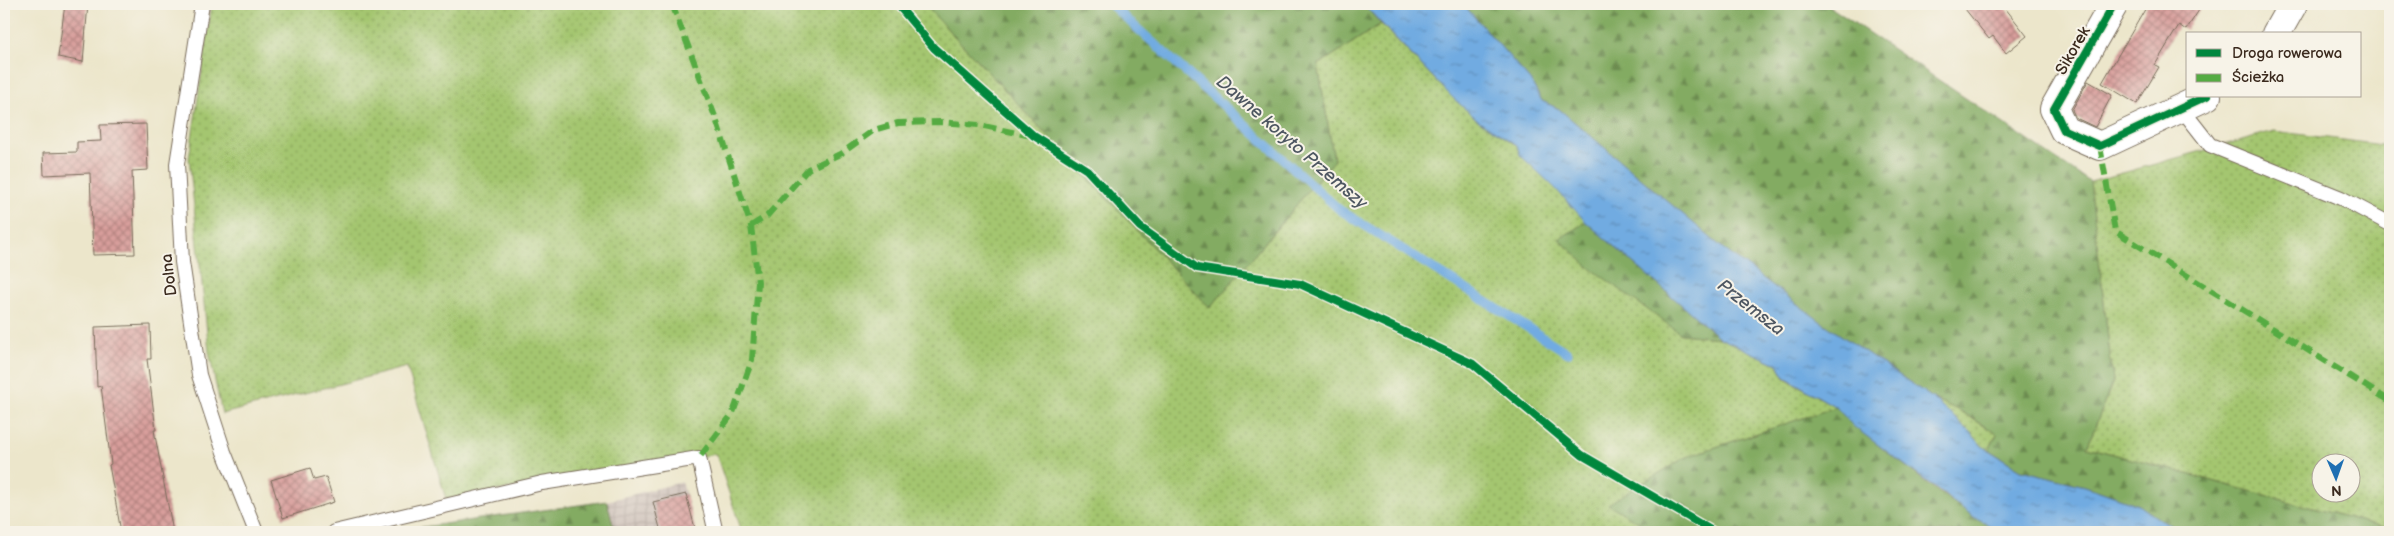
<svg xmlns="http://www.w3.org/2000/svg" width="2394" height="536" font-family="'Balsamiq Sans',sans-serif">
<defs>
<pattern id="industrial-grid" width="8" height="8" patternUnits="userSpaceOnUse" patternTransform="scale(1.25)"><rect width="8" height="8" fill="#cec1ba"/><path d="M0 4h8M4 0v8" fill="none" stroke="#b2a69f"/></pattern>
<pattern id="grass-dots" width="8" height="8" patternUnits="userSpaceOnUse" patternTransform="scale(1.25)"><rect width="8" height="8" fill="#a4c66f"/><path d="M2 2h.1M6 6h.1" fill="none" stroke="#87a15b" stroke-width="1.8" stroke-linecap="round"/></pattern>
<pattern id="forest-firs" width="22" height="20" patternUnits="userSpaceOnUse" patternTransform="scale(1.25)"><rect width="22" height="20" fill="#83ab62"/><path d="M5 1l3.5 6h-7zM16 11l3.5 6h-7z" fill="#6c8b50"/></pattern>
<pattern id="water-ripples" width="26" height="14" patternUnits="userSpaceOnUse" patternTransform="scale(1.25)"><rect width="26" height="14" fill="#71abe1"/><path d="M2 4q2-2 4 0t4 0M15 11q2-2 4 0t4 0" fill="none" stroke="#5e8bb6"/></pattern>
<pattern id="building-cross-hatch" width="8" height="8" patternUnits="userSpaceOnUse" patternTransform="scale(1.25)"><rect width="8" height="8" fill="#d89e9b"/><path d="M0 0l8 8M0 8l8-8" fill="none" stroke="#b0817e"/></pattern>
</defs>
<rect width="100%" height="100%" fill="#f7f3e8"/>
<filter id="ink" filterUnits="userSpaceOnUse"><feTurbulence type="fractalNoise" baseFrequency=".02" numOctaves="2"/><feDisplacementMap in="SourceGraphic" scale="10" xChannelSelector="R" yChannelSelector="G"/><feConvolveMatrix kernelMatrix="1 2 1 2 8 2 1 2 1" color-interpolation-filters="sRGB"/></filter>
<filter id="wash" filterUnits="userSpaceOnUse"><feTurbulence type="fractalNoise" baseFrequency=".0096" numOctaves="4" result="noise"/><feDisplacementMap in="SourceGraphic" scale="20" xChannelSelector="R" yChannelSelector="G"/><feGaussianBlur stdDeviation="1.12" result="paint"/><feColorMatrix in="noise" values="0 0 0 0 0 0 0 0 0 0 0 0 0 0 0 0 0 1.4 0 .05"/><feComposite in="paint" operator="in"/></filter>
<g filter="url(#wash)">
<rect width="100%" height="100%" fill="#ece6cb"/>
<path fill="url(#industrial-grid)" d="M682,482L696,532H615L607,501Z"/>
<path fill="url(#grass-dots)" stroke="#707846" fill-rule="evenodd" d="M212,4H924L1210,308L1334,160L1318,65L1381,24L1453,98L1479,121L1517,145L1586,222L1560,239L1681,334L1720,338L1777,364L1785,378L1836,407L1686,457L1609,504L1655,532H742L716,454L446,499L407,367L222,414L209,352L189,158Z
M2274,131L2390,146V529L2087,447L2113,381L2090,182ZM2322,464H2352V494H2322Z
M1934,399L1962,412L1997,434L1989,450L1982,446L1970,432Z"/>
<path fill="url(#forest-firs)" stroke="#5f6a40" d="M924,4H1363L1381,24L1318,65L1334,160L1210,308Z
M1463,4H1826L2090,182L2113,381L2087,447L2390,529V532H2186L2162,521L2139,505L2085,486L2021,470L1989,450L1997,434L1962,412L1934,399L1820,321L1725,250L1559,109L1542,101L1530,80Z
M1586,222L1720,338L1681,334L1589,267L1559,239Z
M1836,407C1856,429 1879,446 1903,464C1935,490 1967,515 2005,532H1655L1608,504L1686,457Z
M607,501L615,532H387Z"/>
<path fill="url(#water-ripples)" stroke="#566a80" d="M1363,4H1463L1530,80L1542,101L1559,109L1725,250L1820,321L1934,399L1970,432L1982,446L2021,470L2085,486L2139,505L2162,521L2186,532H2005L1978,520L1853,426L1836,407L1785,377L1777,364L1720,338L1586,222L1554,187L1520,155L1517,145L1479,121L1453,98Z"/>
<g fill="none" stroke-linecap="round" stroke-linejoin="round">
<path stroke="#71abe1" stroke-width="9" d="M1110,4L1340,210L1568,353"/>
</g>
<g id="blocks">
<path fill="url(#building-cross-hatch)" d="M65,4H88L83,62L58,57Z
M1961,4H2002L2027,36L2006,53L1993,36L1989,39Z
M2143,4H2203L2186,30L2179,25L2155,65L2159,67L2137,104L2102,83L2147,6Z
M2088,81L2112,95L2095,127L2076,118L2072,110Z
M146,124L148,170L132,171L135,254L93,255L90,173L44,175L43,153L77,152V142L101,141L100,125Z
M150,325L151,359H147L156,430H154L173,532H121L109,465L111,464L101,386L97,387L95,327Z
M310,468L314,480L326,477L334,502L283,518L271,480Z
M686,494L696,532H661L653,502Z"/>
</g>
</g>
<g filter="url(#ink)">
<use href="#blocks" fill-opacity="0" stroke="#796c5b" stroke-width="1"/>
<g fill="none" stroke-linecap="round" stroke-linejoin="round">
<g stroke="#796c5b" stroke-width="16">
<path id="lane" d="M202,4L177,164L182,262L199,375L224,452L256,532
M2181,108L2210,145L2341,198L2390,224
M334,532L542,483L699,458L715,529"/>
</g>
<g stroke="#796c5b" stroke-width="30">
<path id="street" d="M2114,4L2054,109L2064,130L2100,146L2207,96
M2276,34L2293,4"/>
</g>
<use href="#lane" stroke="#fff" stroke-width="14"/>
<use href="#street" stroke="#fff" stroke-width="28"/>
<path stroke="#55ab43" stroke-width="6" stroke-dasharray="12 6" stroke-linecap="butt" d="M672,4L716,119L751,226L758,282L752,360L733,413L699,458
M2100,146L2115,231L2390,401
M751,226L767,216L808,169L842,153L874,130L898,123L939,122L979,125L1031,136
M715,529L718,532"/>
<g stroke="#f7f3e8" stroke-width="11">
<path id="cycleway" d="M897,4L934,48L1034,136L1087,170L1140,227L1197,268L1300,284L1473,364L1582,455L1714,532
M2114,4L2054,109L2064,130L2100,146L2207,96"/>
</g>
<use href="#cycleway" stroke="#00873e" stroke-width="8"/>
</g>
</g>
<g text-anchor="middle" stroke-width="4" stroke-linejoin="round" paint-order="stroke">
<g font-size="16" fill="#3b2a1e" stroke="#f7f3e8">
<text transform="translate(2072 50) rotate(-60)" y="6">Sikorek</text>
<text transform="translate(168 275) rotate(-97)" y="6">Dolna</text>
</g>
<g font-size="18" font-style="italic" fill="#4e5762" stroke="#f7f3e8">
<text transform="translate(1292 142) rotate(41)" y="6">Dawne koryto Przemszy</text>
<text transform="translate(1751 307) rotate(38)" y="6">Przemsza</text>
</g>
</g>
<rect width="2394" height="536" fill="none" stroke="#f7f3e8" stroke-width="20"/>
<rect x="2186" y="32" width="175" height="65" fill="#f7f3e8" stroke="#aca397"/>
<rect x="2196" y="49" width="25" height="8" fill="#00873e" stroke="#aca397"/>
<text x="2232" y="58" font-size="15" fill="#3b2a1e">Droga rowerowa</text>
<rect x="2196" y="74" width="25" height="8" fill="#55ab43" stroke="#aca397"/>
<text x="2232" y="82" font-size="15" fill="#3b2a1e">Ścieżka</text>
<g transform="translate(2336 478) rotate(178)"><circle r="24" fill="#f7f3e8" stroke="#aca397"/>
<path d="M0-4L9 19L0 12L-9 19Z" fill="#1f6fb2"/>
<text y="-8" font-size="14" font-weight="bold" text-anchor="middle" fill="#3b2a1e">N</text>
</g>
</svg>
